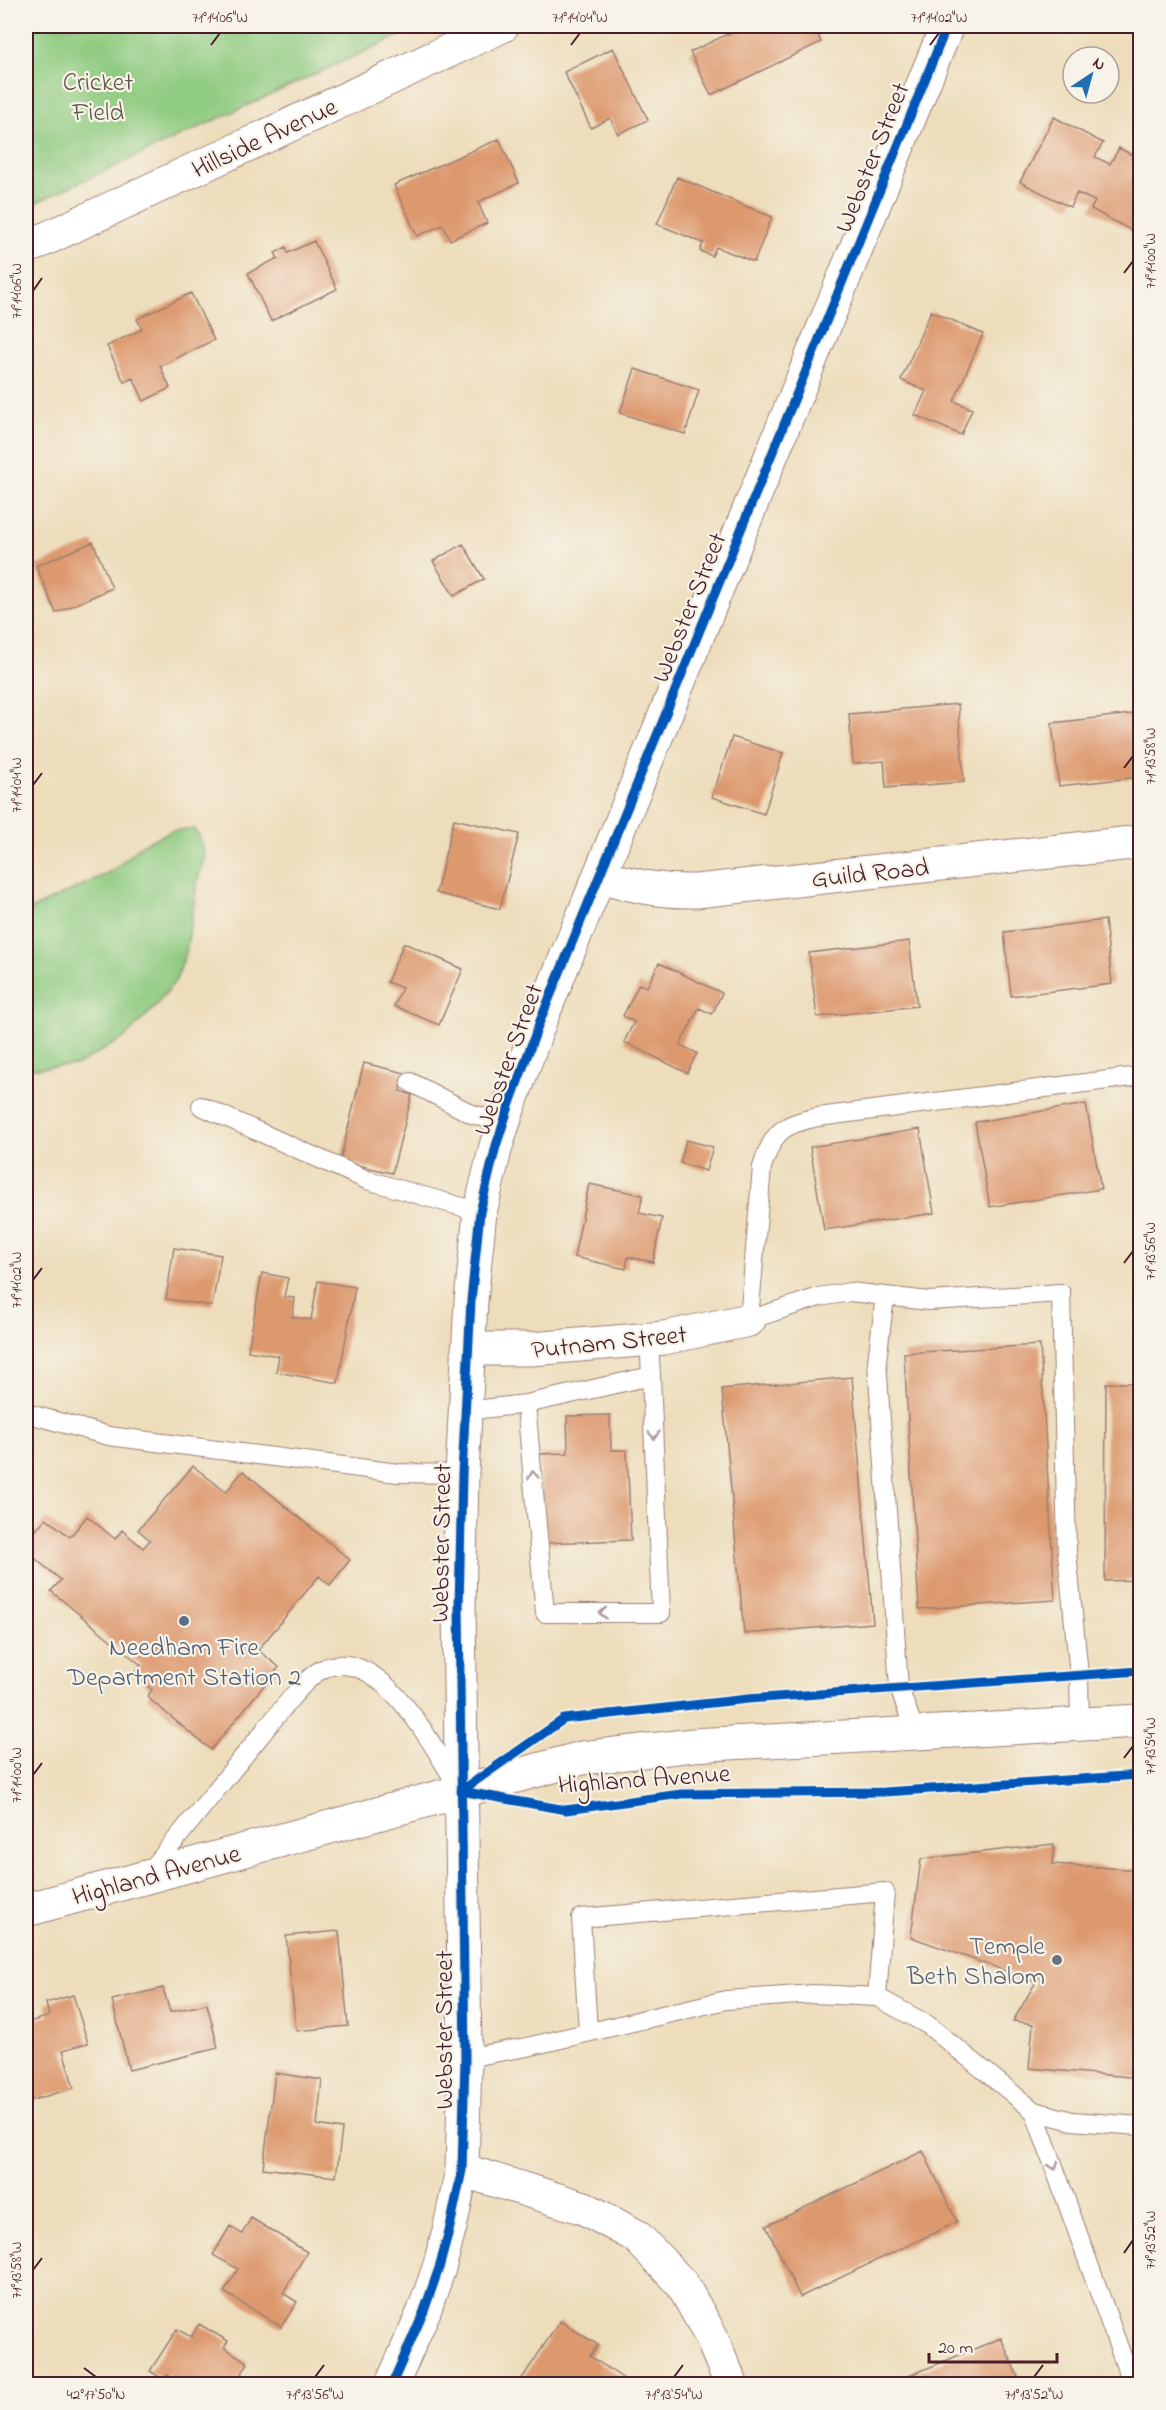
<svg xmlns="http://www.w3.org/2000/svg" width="1166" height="2410" font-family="'Indie Flower',sans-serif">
<rect width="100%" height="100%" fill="#f7f3e8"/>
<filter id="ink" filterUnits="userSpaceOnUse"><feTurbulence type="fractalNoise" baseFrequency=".0167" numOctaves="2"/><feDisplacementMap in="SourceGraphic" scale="12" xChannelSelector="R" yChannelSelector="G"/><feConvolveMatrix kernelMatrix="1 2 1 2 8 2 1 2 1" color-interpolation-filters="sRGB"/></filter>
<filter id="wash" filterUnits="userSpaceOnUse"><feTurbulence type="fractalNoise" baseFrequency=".008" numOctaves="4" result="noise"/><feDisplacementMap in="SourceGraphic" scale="24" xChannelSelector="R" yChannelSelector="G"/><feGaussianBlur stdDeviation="1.35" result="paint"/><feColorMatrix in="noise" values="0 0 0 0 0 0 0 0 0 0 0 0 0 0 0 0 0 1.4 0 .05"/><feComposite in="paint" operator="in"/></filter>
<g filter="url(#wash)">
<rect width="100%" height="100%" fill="#edddbb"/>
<path fill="#8fcb80" stroke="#6c7556" stroke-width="1.5" d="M26,26H420L26,207Z
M194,829L199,836L205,855L197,883L186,952L176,980L154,1008L124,1038L77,1065L26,1069V912L112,871L143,844L172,831Z"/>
<g id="blocks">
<path fill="#dd996e" d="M726,26H814L821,42L711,95L690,52L730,33Z
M613,48L648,120L618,134L610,118L591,128L564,72Z
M1054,117L1103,143L1095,157L1110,164L1119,148L1140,159V169L1135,179L1140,182V216L1132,231L1091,209L1095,201L1077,193L1070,207L1020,182Z
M499,139L519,183L478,202L487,223L450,240L443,225L417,236L394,185Z
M677,177L772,217L754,262L716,247L712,256L700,251L703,243L657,224Z
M314,241L337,289L271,321L248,273L278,258L275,253L286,247L288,253Z
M191,293L214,340L160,366L170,388L144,401L133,378L124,382L107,346L142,329L137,319Z
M931,311L983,334L954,401L972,409L961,435L915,415L926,391L901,380Z
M635,369L699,390L685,434L620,413Z
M93,542L112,588L56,613L36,566Z
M463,544L484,579L454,596L433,561Z
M958,704L964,782L886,788L884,761L853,764L849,714Z
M1140,713V777L1059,786L1052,723Z
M732,737L783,753L764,814L712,797Z
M454,819L519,834L500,909L436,893Z
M1105,920L1112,984L1011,996L1004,932Z
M909,941L917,1006L817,1017L809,953Z
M404,943L463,969L439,1025L394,1006L402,988L387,982Z
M659,963L722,993L712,1014L699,1008L680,1045L697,1053L687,1073L624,1042L634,1022L623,1016L639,984L647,987Z
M364,1063L405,1073L400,1091L412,1095L392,1173L340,1161Z
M1086,1104L1101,1189L990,1207L975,1122Z
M920,1129L934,1213L824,1230L810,1147Z
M686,1140L713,1147L706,1171L680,1163Z
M589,1184L643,1195L639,1213L662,1218L653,1262L628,1257L626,1269L574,1257Z
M174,1248L221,1255L212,1306L166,1299Z
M262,1273L288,1278L284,1297L295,1298L292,1317L311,1320L318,1281L355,1287L338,1383L276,1372L279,1356L248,1351Z
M1040,1345L1055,1600L919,1609L904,1353Z
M852,1377L873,1623L744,1634L722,1389Z
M1106,1383H1140V1580L1105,1581Z
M610,1415L611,1450H627L631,1540L543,1543L539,1454L568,1453L567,1416Z
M193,1466L226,1492L243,1471L350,1560L330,1585L319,1576L258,1650L279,1667L211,1750L147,1697L152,1690L133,1674L141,1665L51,1591L61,1580L26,1551V1542L46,1518L70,1537L87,1516L115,1539L122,1530L143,1548L150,1540L138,1530Z
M1054,1844L1053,1864L1140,1870V2078L1029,2068L1033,2024L1013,2021L1036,1982L911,1937L921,1859Z
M339,1931L348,2026L296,2031L286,1936Z
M163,1988L170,2012L207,2004L218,2048L129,2070L112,2000Z
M73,1995L88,2043L63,2050L74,2088L26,2102V2023L49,2016L46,2003Z
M275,2073L322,2080L317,2125L342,2129L336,2177L263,2168Z
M923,2151L957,2222L800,2297L766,2226Z
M251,2218L307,2252L283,2293L297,2302L281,2327L224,2292L238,2269L213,2255L230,2226L242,2234Z
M560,2321L598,2345L590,2356L630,2383L629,2384L519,2383Z
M199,2324L228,2341L224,2347L248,2363L239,2378L248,2384H183L167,2375L164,2380L150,2371L177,2329L191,2337Z
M1001,2338L1021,2384H889Z"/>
</g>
</g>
<g filter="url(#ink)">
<use href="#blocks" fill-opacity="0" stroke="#9c7e73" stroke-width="1.5"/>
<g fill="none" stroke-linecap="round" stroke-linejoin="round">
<g stroke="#9c7e73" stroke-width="20">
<path id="lane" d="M410,1082L472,1114L504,1123
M201,1106L367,1180L480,1212
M885,1296L877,1361L899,1688L916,1734
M649,1339L651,1376L661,1613H545L526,1404L651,1376
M465,1411L526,1404
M26,1413L109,1436L398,1473L462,1474
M1080,1724L1079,1675L1067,1552L1061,1293L929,1301L850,1292L819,1297L749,1320L762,1167C774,1131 781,1125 818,1117L1140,1076
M147,1875L291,1698C301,1687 311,1674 325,1668C382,1646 433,1747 457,1785
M588,2031L581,1918L885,1892L877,1997
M465,2058L527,2047L726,2000L814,1994L877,1997L928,2025L1034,2111L1072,2121L1140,2126
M1034,2111L1132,2384"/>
</g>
<g stroke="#9c7e73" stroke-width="35">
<path id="street" d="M600,875C633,887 662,892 697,891L1140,842
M468,1349H531L664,1338L749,1320"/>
</g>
<g stroke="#9c7e73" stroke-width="35">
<path id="secondary" d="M26,248L502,26
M462,2170L584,2208L636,2236L682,2284L711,2336L731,2384
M392,2384L424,2311L439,2268L450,2227L462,2170L465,2058L459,1607L462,1474L471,1301L480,1212L496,1146L509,1106L540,1021L947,26"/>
</g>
<g stroke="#9c7e73" stroke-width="35">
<path id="primary" d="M26,1910L582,1758L693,1745L1140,1721"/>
</g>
<use href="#lane" stroke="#fff" stroke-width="18"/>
<use href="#street" stroke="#fff" stroke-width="33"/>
<use href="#secondary" stroke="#fff" stroke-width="33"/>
<use href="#primary" stroke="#fff" stroke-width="33"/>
<g stroke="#f7f3e8" stroke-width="13">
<path id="cycleway" d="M461,1791L564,1719L748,1699L1140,1671
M461,1791L566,1810L681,1794L885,1792L1140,1775
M392,2384L424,2311L439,2268L450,2227L462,2170L465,2058L459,1607L462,1474L471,1301L480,1212L496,1146L509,1106L540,1021L947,26"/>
</g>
<use href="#cycleway" stroke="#0057b8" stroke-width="9"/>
</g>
<defs><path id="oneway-chevron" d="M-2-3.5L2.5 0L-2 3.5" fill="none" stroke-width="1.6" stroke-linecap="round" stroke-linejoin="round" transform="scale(1.5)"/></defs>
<g stroke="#ae9aa0">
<use href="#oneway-chevron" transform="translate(654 1435) rotate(88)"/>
<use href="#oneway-chevron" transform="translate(533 1475) rotate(-95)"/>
<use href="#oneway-chevron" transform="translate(603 1613) rotate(-180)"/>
<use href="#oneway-chevron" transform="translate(1054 2166) rotate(70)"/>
</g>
</g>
<path fill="none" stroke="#4a1f2b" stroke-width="2" d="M211,45L220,33M571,45L580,33M930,45L939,33M1124,273L1133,261M33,291L42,278M1124,768L1133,756M33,785L42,773M1124,1263L1133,1251M33,1280L42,1268M1124,1758L1133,1746M33,1775L42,1763M1124,2253L1133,2240M33,2270L42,2258M84,2368L96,2377M315,2377L324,2365M674,2377L683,2365M1034,2377L1043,2365"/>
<circle fill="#5c6f8a" stroke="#f7f3e8" stroke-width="2" cx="184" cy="1621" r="6"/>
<circle fill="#6b7280" stroke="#f7f3e8" stroke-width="2" cx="1057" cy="1960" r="6"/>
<g text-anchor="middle" stroke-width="4.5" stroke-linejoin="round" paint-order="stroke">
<g font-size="26" fill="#5f5344" stroke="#f7f3e8">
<text x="98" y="90">Cricket<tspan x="98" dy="30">Field</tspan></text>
</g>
<g font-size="26" fill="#4a1f2b" stroke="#f7f3e8">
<text transform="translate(264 137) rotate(-25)" y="9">Hillside Avenue</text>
<text transform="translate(871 157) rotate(-68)" y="9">Webster Street</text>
<text transform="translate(688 607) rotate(-68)" y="9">Webster Street</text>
<text transform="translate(870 872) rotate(-6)" y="9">Guild Road</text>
<text transform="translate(507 1059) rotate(-70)" y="9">Webster Street</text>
<text transform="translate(609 1341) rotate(-6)" y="9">Putnam Street</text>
<text transform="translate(440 1543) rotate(-89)" y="9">Webster Street</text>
<text transform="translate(644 1778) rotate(-4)" y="9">Highland Avenue</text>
<text transform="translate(156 1874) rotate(-15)" y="9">Highland Avenue</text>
<text transform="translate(443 2030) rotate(-90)" y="9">Webster Street</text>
</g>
<g font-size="26" fill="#4e5e75" stroke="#f7f3e8">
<text x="184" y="1655">Needham Fire<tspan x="184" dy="30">Department Station 2</tspan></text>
</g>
<g font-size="26" fill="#5b616d" stroke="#f7f3e8" text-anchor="end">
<text x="1045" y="1954">Temple<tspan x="1045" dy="30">Beth Shalom</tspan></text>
</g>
</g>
<rect width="1166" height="2410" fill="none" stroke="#f7f3e8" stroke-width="66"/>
<g transform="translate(1091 75) rotate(36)"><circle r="28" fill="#f7f3e8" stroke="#b29e9c" stroke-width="1.5"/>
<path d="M0-4.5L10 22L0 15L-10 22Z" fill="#1f6fb2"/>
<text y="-9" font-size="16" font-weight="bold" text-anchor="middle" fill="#4a1f2b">N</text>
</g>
<path d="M929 2353v9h128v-9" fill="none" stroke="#4a1f2b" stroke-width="3"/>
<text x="938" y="2353" font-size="18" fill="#4a1f2b" stroke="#f7f3e8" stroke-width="4.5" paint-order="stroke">20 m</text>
<rect x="33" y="33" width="1100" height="2344" fill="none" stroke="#4a1f2b" stroke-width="2"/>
<g font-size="15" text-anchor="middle" fill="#4a1f2b">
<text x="220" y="22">71°14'06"W</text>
<text x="580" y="22">71°14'04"W</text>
<text x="939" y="22">71°14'02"W</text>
<text transform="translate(1150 261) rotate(-90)" y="5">71°14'00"W</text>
<text transform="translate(16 291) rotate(-90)" y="5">71°14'06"W</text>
<text transform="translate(1150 756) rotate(-90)" y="5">71°13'58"W</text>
<text transform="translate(16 785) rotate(-90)" y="5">71°14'04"W</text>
<text transform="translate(1150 1251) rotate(-90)" y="5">71°13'56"W</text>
<text transform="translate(16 1280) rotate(-90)" y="5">71°14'02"W</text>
<text transform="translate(1150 1746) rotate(-90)" y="5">71°13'54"W</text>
<text transform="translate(16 1775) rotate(-90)" y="5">71°14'00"W</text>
<text transform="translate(1150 2240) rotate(-90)" y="5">71°13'52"W</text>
<text transform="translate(16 2270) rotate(-90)" y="5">71°13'58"W</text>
<text x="96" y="2399">42°17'50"N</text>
<text x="315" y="2399">71°13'56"W</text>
<text x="674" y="2399">71°13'54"W</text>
<text x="1034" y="2399">71°13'52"W</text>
</g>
</svg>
